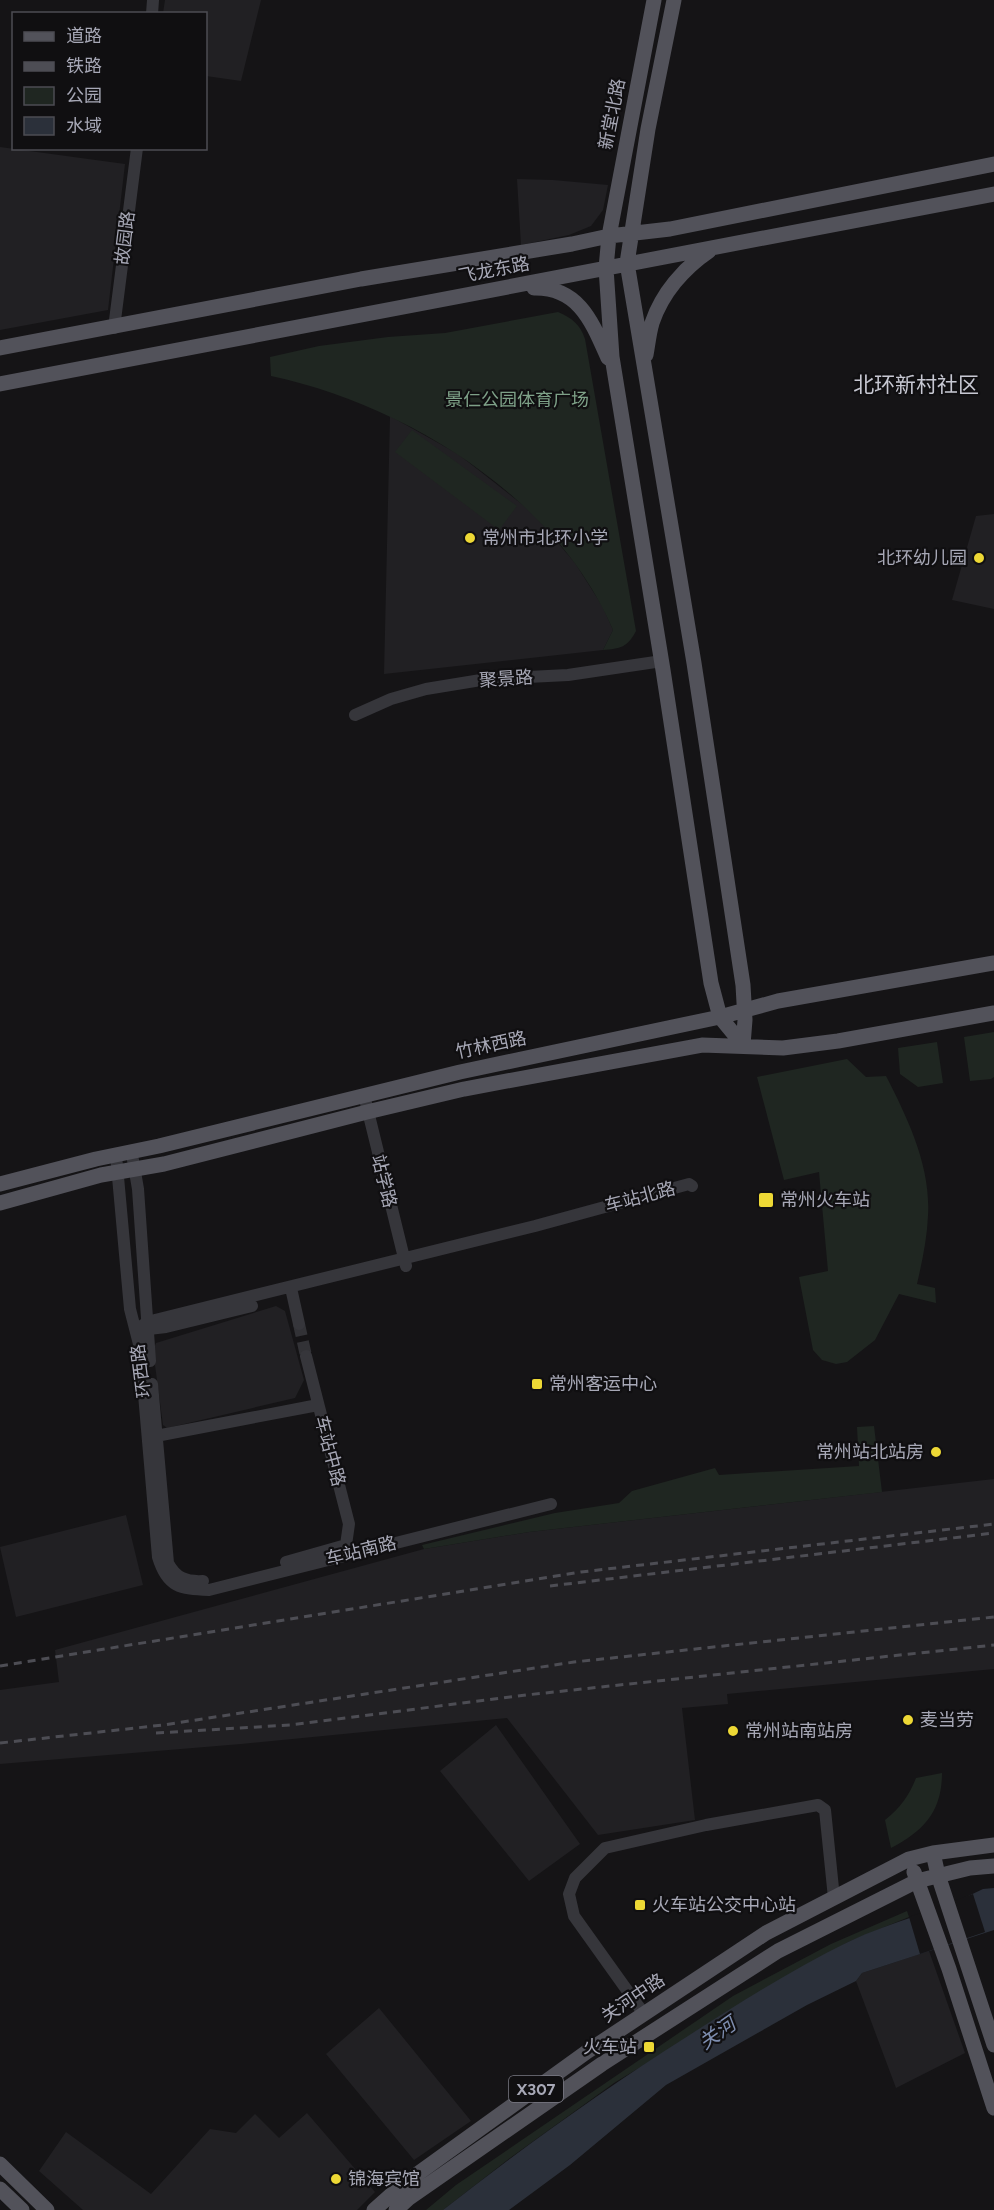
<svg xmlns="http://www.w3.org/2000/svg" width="994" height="2210" font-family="Figtree,'Noto Sans SC',sans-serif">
<rect width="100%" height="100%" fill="#151416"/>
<path fill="#212023" d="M165,0H261L241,81L206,76V14L163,13Z
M0,147L125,164L108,310L0,330Z
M517,179L553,180L608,185L603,210L591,226L569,235L521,245Z
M390,416L458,454L532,512L575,563L603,607L613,630L603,650L384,674Z
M994,514V609L952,600L976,516Z
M276,1306L285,1311L304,1380L295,1398L167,1428L163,1425L153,1350L156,1343Z
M994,1479V1669L727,1694L728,1704L682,1708L695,1820L598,1835L507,1718L241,1744L0,1764V1690L59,1682L55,1650L424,1549L529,1532Z
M126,1515L143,1585L16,1617L0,1547Z
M496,1725L580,1844L529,1881L440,1771Z
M929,1951L965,2053L896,2088L856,1981L862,1973Z
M379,2008L471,2121L414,2160L326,2054Z
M307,2113L375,2192L357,2210H83L39,2171L66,2132L151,2194L210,2129L236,2133L255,2114L279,2138Z"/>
<path fill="#1f2621" d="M558,312C572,318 580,324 585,339L636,631C628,647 620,649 603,650L613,630C557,498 407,405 271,376L270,357L319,346L388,337L445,333Z
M412,430L517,506L499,530L395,452Z
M994,1032V1077L991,1079L970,1081L964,1037Z
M937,1042L943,1083L918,1087L900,1074L898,1048Z
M847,1059L866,1077L886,1076C908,1119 931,1166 928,1216C927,1239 922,1262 917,1284L935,1288L936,1303L899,1294L875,1340L847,1362L836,1364L822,1360L813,1350L799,1277L828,1271L819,1172L784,1180L757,1077Z
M874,1426L882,1492L529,1532L424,1549L422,1545L555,1513L619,1503L632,1491L715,1468L719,1475L859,1466L857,1427Z
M942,1773C942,1811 924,1831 891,1848L885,1820C900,1808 909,1796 916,1778Z
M907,1911L909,1917L848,1942L614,2083L510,2158L443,2210H426L456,2185L733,1996L831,1944Z"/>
<path fill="#2b303a" d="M994,1888V1930L862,1973L856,1981L807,2005L666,2085L570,2165L509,2210H443C522,2148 603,2090 688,2036C739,2003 793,1969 848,1942C892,1921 940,1911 983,1889Z"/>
<path fill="#151416" d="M973,1894L985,1932L920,1954L909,1917Z"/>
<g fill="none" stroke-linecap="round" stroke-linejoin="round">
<path stroke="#323236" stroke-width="12" stroke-dasharray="12 6" stroke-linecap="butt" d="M299,1324L306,1356"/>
<path stroke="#36363b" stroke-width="12" d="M152,14L153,0
M114,328L137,148
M355,715L391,699L426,689L487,679L568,675L662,661
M364,1095L406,1266
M116,1155L130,1309L140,1348L158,1557C167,1587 180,1589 209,1590L551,1504
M133,1160L138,1189L150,1361
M291,1288L299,1324
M142,1326L147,1322L535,1226L689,1184L692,1186
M140,1330L166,1327L252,1306
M152,1384L168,1563C176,1578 186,1582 203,1581
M156,1436L318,1405
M286,1562L346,1545L349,1524L306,1356
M644,2014L574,1916L569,1894L575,1878L605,1848L706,1825L818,1805L825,1810L834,1898"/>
<path stroke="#52525a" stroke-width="15" d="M654,0L609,236L606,268L612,357L663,670L711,983L720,1017L743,1045
M674,0L648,129L627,263L694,663L743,985L745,1020L743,1045
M534,288C579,287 592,322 608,358
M0,348L361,279L572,244L609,236L670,229L994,164
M646,355C648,344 649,333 652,323C662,293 684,268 709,251
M0,384L994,194
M0,1184L96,1159L159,1146L460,1072L720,1017L778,1001L994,963
M0,1203L101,1175L164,1164L367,1112L464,1089L702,1045L783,1048L838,1041L994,1013
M933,1853L938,1875L994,2045
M914,1872L949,1969L994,2108
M0,2164L47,2210
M0,2189L22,2210
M374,2210L402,2185L588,2051L766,1933L909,1859L933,1853L994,1845
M396,2210L409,2198L602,2064L778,1951L917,1881L970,1868L994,1866"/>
<path stroke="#4d4d54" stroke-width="3" stroke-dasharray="8 6" stroke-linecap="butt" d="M550,1586L994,1533
M0,1666L581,1572L994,1524
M156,1733L290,1725L526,1695L994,1645
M0,1743L163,1725L574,1662L994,1617"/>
</g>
<g fill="#edd835" stroke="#100f11" stroke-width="2">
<circle cx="470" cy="538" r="6"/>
<circle cx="979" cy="558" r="6"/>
<rect x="758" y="1192" width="16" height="16" rx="3"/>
<rect x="531" y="1378" width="12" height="12" rx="3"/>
<circle cx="936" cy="1452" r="6"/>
<circle cx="908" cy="1720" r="6"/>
<circle cx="733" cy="1731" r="6"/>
<rect x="634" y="1899" width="12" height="12" rx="3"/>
<rect x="643" y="2041" width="12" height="12" rx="3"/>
<circle cx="336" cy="2179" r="6"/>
</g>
<g text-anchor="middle" stroke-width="4.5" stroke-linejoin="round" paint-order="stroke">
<rect fill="#100f11" stroke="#7a7a84" stroke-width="1.5" x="509" y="2076" width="54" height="26" rx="4.5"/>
<g font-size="16" font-weight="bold" fill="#a7a8b6">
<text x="536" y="2095">X307</text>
</g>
<g font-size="18" fill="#a7a8b6" stroke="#100f11">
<text transform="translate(612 114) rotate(-79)" y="6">新堂北路</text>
<text transform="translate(125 238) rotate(-83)" y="6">故园路</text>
<text transform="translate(494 270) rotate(-11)" y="6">飞龙东路</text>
<text transform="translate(506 679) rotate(-4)" y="6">聚景路</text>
<text transform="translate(491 1045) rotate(-12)" y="6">竹林西路</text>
<text transform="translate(384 1181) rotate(76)" y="6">站学路</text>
<text transform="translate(640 1197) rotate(-15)" y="6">车站北路</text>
<text transform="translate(141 1371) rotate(-97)" y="6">环西路</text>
<text transform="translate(330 1451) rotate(75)" y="6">车站中路</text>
<text transform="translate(361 1551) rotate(-14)" y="6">车站南路</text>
<text transform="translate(633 1998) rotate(-34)" y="6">关河中路</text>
</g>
<g font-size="18" fill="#7ea188" stroke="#100f11">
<text x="517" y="406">景仁公园体育广场</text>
</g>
<g font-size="18" fill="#a7a8b6" stroke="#100f11" text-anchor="start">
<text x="482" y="544">常州市北环小学</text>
<text x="967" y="564" text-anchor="end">北环幼儿园</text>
<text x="780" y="1206">常州火车站</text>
<text x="549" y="1390">常州客运中心</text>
<text x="924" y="1458" text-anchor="end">常州站北站房</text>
<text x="920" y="1726">麦当劳</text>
<text x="745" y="1737">常州站南站房</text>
<text x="652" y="1911">火车站公交中心站</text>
<text x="637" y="2053" text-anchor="end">火车站</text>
<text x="348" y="2185">锦海宾馆</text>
</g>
<g font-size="20" font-style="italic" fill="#7e8eb0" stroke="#100f11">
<text transform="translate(717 2033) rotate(-35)" y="7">关河</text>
</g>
<g font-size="21" fill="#c7c8d2" stroke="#100f11">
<text x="916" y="392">北环新村社区</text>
</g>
</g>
<rect x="12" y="12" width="195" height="138" fill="#100f11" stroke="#4c4c53" stroke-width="1.5"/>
<rect x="24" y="32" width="30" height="9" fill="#52525a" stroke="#4c4c53" stroke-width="1.5"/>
<text x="66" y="42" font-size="18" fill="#a7a8b6">道路</text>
<rect x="24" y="62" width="30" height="9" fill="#4d4d54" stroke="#4c4c53" stroke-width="1.5"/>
<text x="66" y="72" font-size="18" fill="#a7a8b6">铁路</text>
<rect x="24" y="87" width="30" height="18" fill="#1f2621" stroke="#4c4c53" stroke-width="1.5"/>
<text x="66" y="102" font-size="18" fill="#a7a8b6">公园</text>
<rect x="24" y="117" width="30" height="18" fill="#2b303a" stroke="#4c4c53" stroke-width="1.5"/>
<text x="66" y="132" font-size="18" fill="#a7a8b6">水域</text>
</svg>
